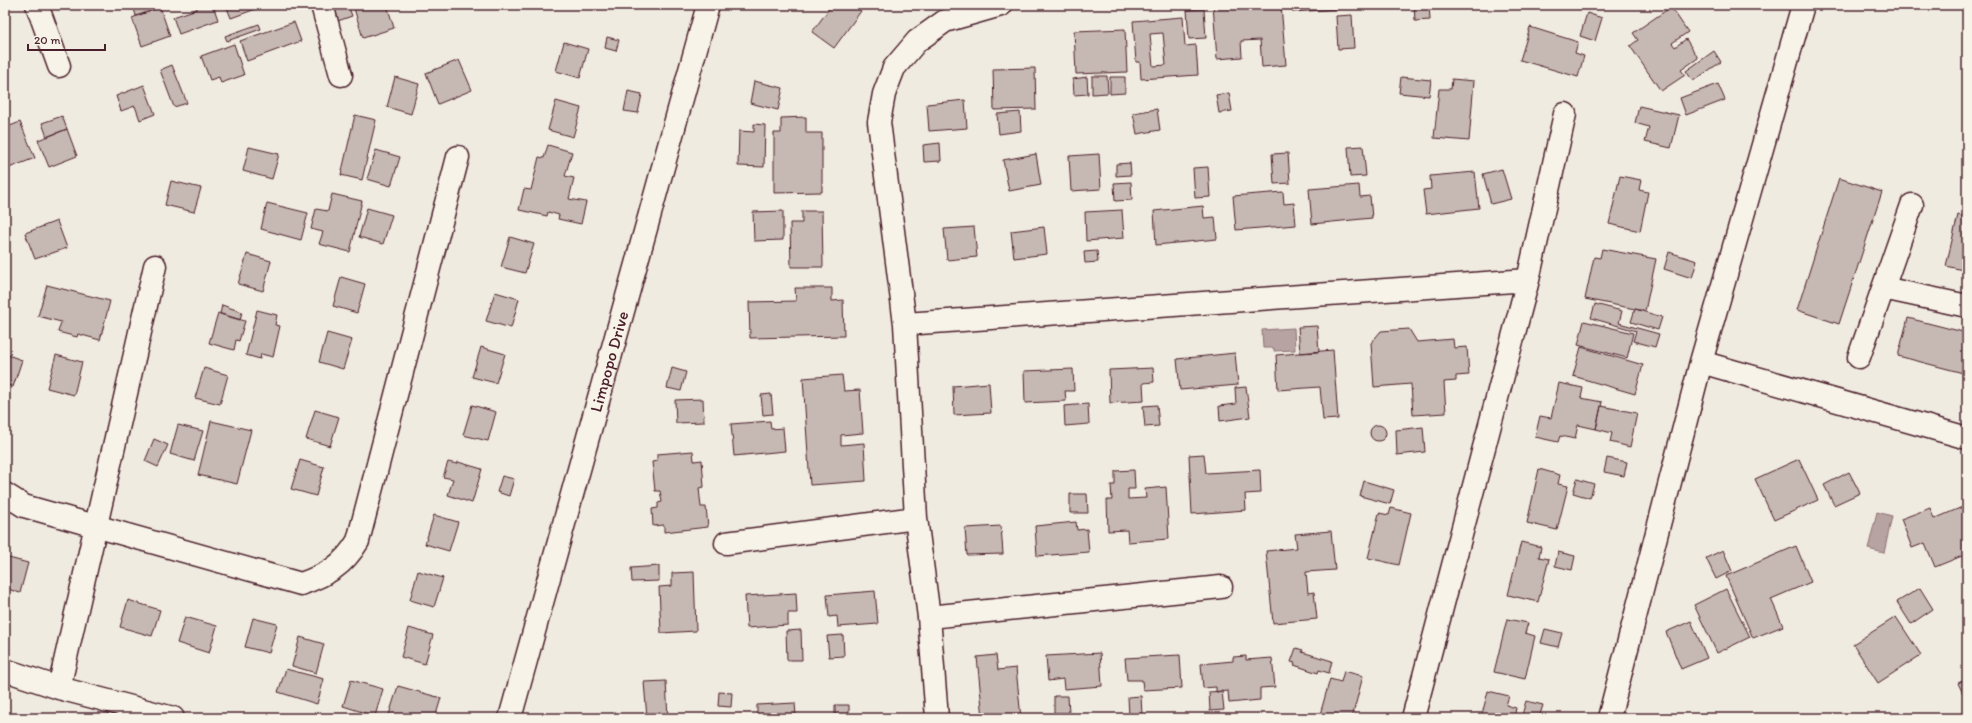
<svg xmlns="http://www.w3.org/2000/svg" width="1972" height="723" font-family="Itim,sans-serif">
<rect width="100%" height="100%" fill="#f0ebe0"/>
<filter id="ink" filterUnits="userSpaceOnUse"><feTurbulence type="fractalNoise" baseFrequency=".025" numOctaves="2"/><feDisplacementMap in="SourceGraphic" scale="8" xChannelSelector="R" yChannelSelector="G"/><feConvolveMatrix kernelMatrix="1 2 1 2 8 2 1 2 1" color-interpolation-filters="sRGB"/></filter>
<g filter="url(#ink)">
<path fill="#b7a4a2" stroke="#8b6f72" d="M1294,328L1295,350L1274,351V348H1263L1262,330Z
M1877,512L1892,516L1884,553L1868,549Z"/>
<path fill="#c6b8b3" stroke="#4a1f2b" fill-rule="evenodd" d="M133,5H149L151,11L136,16Z
M195,5H213L218,20L179,34L173,17L197,9Z
M226,5H264V6L231,18Z
M329,5H348L352,16L335,22Z
M353,5H387L394,28L363,38Z
M832,5H839L843,8L845,5H854L861,11L834,48L812,32Z
M1213,5H1281L1286,65L1262,67L1260,40L1241,41L1242,57L1217,59Z
M1293,5H1338V9L1293,12Z
M1414,5H1429L1430,20L1415,21Z
M160,7L170,36L142,46L132,18Z
M1671,7L1688,32L1672,43L1675,47L1686,39L1698,58L1681,70L1685,75L1661,91L1630,46L1638,40L1633,33Z
M1204,9L1206,38L1189,39L1187,10Z
M1587,13L1602,18L1595,41L1580,36Z
M1352,15L1354,48L1338,49L1336,16Z
M1183,17L1185,46L1196,45L1198,75L1141,79L1140,62H1136L1133,21ZM1163,33L1166,65L1153,66L1150,34Z
M294,22L301,41L247,61L240,41Z
M259,24L261,29L227,41L225,36Z
M1530,27L1578,42L1575,53L1584,56L1578,77L1520,60Z
M1125,29L1127,72L1076,74L1074,31Z
M607,37L619,40L616,51L605,48Z
M564,42L588,49L580,78L556,71Z
M234,44L244,75L221,83L219,77L210,80L201,56Z
M1714,51L1721,62L1693,81L1686,71Z
M459,60L472,90L438,104L426,73Z
M172,65L187,103L174,107L160,70Z
M1035,68L1036,109L994,110L993,69Z
M1092,76H1107L1108,93L1092,94Z
M395,77L419,84L411,114L387,107Z
M1087,77L1088,94L1074,95L1073,79Z
M1110,77H1125V93L1110,94Z
M1401,77L1431,80L1429,96L1399,93Z
M1452,79L1474,81L1469,141L1434,138L1439,89H1451Z
M754,81L783,88L778,110L750,103Z
M1718,84L1725,100L1686,115L1680,98Z
M144,85L155,114L140,120L135,106L121,111L116,96Z
M628,91L642,94L638,113L624,111Z
M1229,93L1232,111L1219,113L1216,95Z
M965,100L967,128L929,131L927,104Z
M556,101L581,108L573,137L548,130Z
M1639,106L1679,115L1671,148L1645,142L1649,127L1635,123Z
M1157,109L1160,130L1137,134L1133,113Z
M1020,112L1021,131L999,134L997,114Z
M355,115L376,120L362,180L341,175Z
M62,116L67,129L47,137L42,123Z
M806,117V133H822V192L774,193V133H781V118Z
M8,122L10,126L20,122L35,158L9,168L5,159V124Z
M754,124L765,125L764,167L738,166L739,131L754,132Z
M67,129L77,156L49,167L38,140Z
M940,143L941,161L924,162L923,145Z
M548,145L572,152L565,176L574,178L569,199L586,202L581,224L558,219L559,215L548,212L547,216L519,210L524,189L531,190L539,157L544,158Z
M1363,146L1366,176L1350,177L1348,147Z
M249,147L279,154L272,179L243,171Z
M376,150L400,157L391,186L367,179Z
M1288,153L1290,183L1274,184L1272,154Z
M1036,154L1041,185L1009,191L1003,160Z
M1099,154L1101,189L1071,191L1069,156Z
M5,159L9,168L5,170Z
M1130,163L1131,175L1116,176V164Z
M1208,167L1210,197L1195,198L1193,168Z
M1502,169L1511,199L1491,204L1483,174Z
M1475,172L1479,208L1426,214L1423,190L1431,189L1430,176Z
M1620,176L1641,180L1639,190L1648,192L1640,231L1609,224Z
M1839,178L1882,192L1839,324L1797,310Z
M171,181L201,188L194,212L165,205Z
M1131,182L1132,200L1115,201L1114,183Z
M1359,185L1360,197L1370,196L1372,218L1312,224L1309,189Z
M1283,192L1284,204L1294,203L1296,225L1236,230L1233,196Z
M332,194L362,201L350,252L319,244L323,232L311,229L316,209L328,211Z
M267,203L308,213L301,240L261,229Z
M1203,206L1204,218L1215,217L1217,239L1156,245L1154,211Z
M367,208L392,215L383,244L359,237Z
M1122,210L1124,238L1086,241L1085,212Z
M783,211V240L754,241L753,212Z
M802,211H822L823,267H791L790,223H802Z
M1958,215L1967,217V271L1946,266Z
M57,221L67,248L35,259L25,233Z
M974,227L977,257L947,260L944,229Z
M1044,227L1047,254L1014,258L1011,231Z
M510,237L534,244L525,273L501,267Z
M1602,249L1656,259L1645,311L1585,299L1594,257L1600,258Z
M1097,251L1098,262L1085,263L1084,252Z
M1669,252L1697,261L1692,278L1664,269Z
M247,254L271,261L263,291L238,284Z
M341,277L365,284L357,313L333,306Z
M47,285L110,301L100,340L78,334L77,337L58,332L61,322L38,316Z
M795,288H832V301L843,300L844,336L750,338L749,302L796,301Z
M495,292L519,299L511,328L486,321Z
M1595,304L1622,311L1619,323L1659,334L1655,347L1633,341L1636,331L1591,318Z
M222,305L242,312L240,320L220,314Z
M1635,309L1662,317L1658,330L1631,322Z
M257,310L277,315L275,325L280,326L273,357L261,354L260,359L246,355Z
M218,313L245,321L239,341L236,340L234,350L209,343Z
M1908,318L1967,333V374L1898,356Z
M1584,321L1633,333L1627,358L1578,345Z
M1317,326L1319,352L1300,353L1298,327Z
M1409,329L1417,342L1453,339L1454,348L1467,347L1469,375L1456,376V381L1444,382L1446,413L1413,415L1411,384L1374,387L1371,343L1381,331Z
M327,333L352,340L343,369L319,362Z
M481,347L505,354L496,383L472,377Z
M1581,347L1643,365L1635,394L1573,376Z
M1333,350L1338,419L1323,420L1320,387L1278,390L1276,355Z
M1235,353L1238,385L1180,390L1177,359Z
M5,354L22,360L13,387L5,384Z
M56,355L82,362L74,395L47,388Z
M204,368L228,375L220,404L195,398Z
M672,368L686,372L681,391L667,388Z
M1153,368L1154,382L1143,383L1144,401L1110,403L1109,370Z
M1073,369L1074,391H1065L1066,401L1025,403L1024,371Z
M842,375L844,391L860,390L863,433L841,435V445L864,443L866,481L810,485L803,378Z
M989,383L991,413L954,415L953,386Z
M1559,383L1583,388L1581,398L1602,402L1596,429L1578,425L1575,439L1560,436L1558,442L1535,437L1540,416L1551,418Z
M1246,387L1250,417L1220,421L1219,406L1236,404L1235,388Z
M771,394L773,414L763,415L761,395Z
M703,399L704,422L676,423L675,400Z
M1088,404L1089,424L1065,426L1064,406Z
M472,405L496,412L488,441L463,435Z
M1157,405L1159,426L1145,427L1143,406Z
M1601,406L1637,413L1630,447L1610,442L1612,433L1596,429Z
M315,410L339,417L330,446L306,439Z
M211,421L251,430L237,484L198,475Z
M770,421L771,429L783,428L785,451L734,456L731,424Z
M1370 433a8 8 0 1 1 16 0a8 8 0 1 1-16 0Z
M178,425L203,431L194,461L170,454Z
M1423,427L1425,452L1397,455L1396,430Z
M154,439L168,445L158,467L145,461Z
M693,451L694,461L702,460L704,487L699,488L701,507H706L708,527L664,532V525L653,526L652,509L658,508V503L662,502L660,491H655L652,462L657,461V454Z
M1204,454L1206,473L1260,470L1261,493L1245,494L1246,510L1192,514L1189,455Z
M1607,458L1627,462L1624,476L1604,472Z
M1799,459L1818,500L1774,520L1755,479Z
M300,460L324,467L316,496L291,489Z
M448,462L457,464L458,462L482,469L472,503L448,495L453,479L443,477Z
M1539,469L1560,475L1558,484L1568,486L1557,530L1527,523Z
M1134,470L1135,489H1128V499L1146,498L1145,489L1166,487L1169,539L1128,542L1127,530L1108,531L1107,500H1112L1111,485H1115V471Z
M1849,472L1860,493L1834,505L1824,485Z
M502,476L514,479L509,496L497,492Z
M1577,479L1594,484L1590,498L1573,493Z
M1364,481L1394,490L1390,504L1360,496Z
M1070,494H1087L1088,513H1070Z
M1967,505V554L1935,567L1925,543L1912,548L1901,519L1930,508L1934,519Z
M1391,508L1411,513L1399,565L1368,558L1379,513L1389,515Z
M434,515L458,522L449,551L425,544Z
M1076,522L1077,530L1087,529L1089,552L1037,556L1035,526Z
M1001,526L1003,554L967,555L965,528Z
M1331,531L1335,570L1306,572L1308,593L1314,592L1317,619L1273,623L1266,551L1297,548L1295,534Z
M1521,542L1541,547L1539,557L1549,559L1538,602L1508,595Z
M1796,546L1811,582L1771,599L1783,626L1753,638L1726,576Z
M1723,550L1732,571L1716,579L1706,558Z
M1558,552L1575,556L1572,570L1555,566Z
M5,557L28,563L20,593L5,588Z
M659,566V581L632,582L631,568Z
M418,571L443,578L434,607L410,600Z
M694,572L696,631L661,633L659,587L672,586V573Z
M1920,588L1933,609L1911,624L1897,602Z
M1726,589L1750,637L1717,653L1694,605Z
M875,591L878,624L838,627L837,616L829,617L827,595Z
M796,593L797,613H788V625L747,628L745,596Z
M128,600L160,610L152,636L120,627Z
M185,617L217,626L209,653L177,643Z
M1896,617L1921,655L1878,683L1853,644Z
M253,618L277,624L269,653L245,647Z
M1507,619L1528,623L1525,633L1535,636L1525,679L1494,672Z
M1691,621L1707,658L1681,669L1666,632Z
M409,628L433,635L425,664L401,657Z
M1545,629L1562,633L1558,647L1541,643Z
M801,630L802,660H787L786,631Z
M843,635L844,656L829,657L827,636Z
M300,637L324,644L316,673L292,666Z
M1296,648L1303,650L1302,652L1332,661L1329,673L1319,670L1318,673L1294,665L1295,663L1291,662Z
M1100,653L1102,686L1064,689L1063,679L1048,681L1046,656Z
M996,655L998,670L1016,668L1021,718H983L977,657Z
M1180,655L1182,688L1143,690L1142,680H1127L1125,658Z
M1246,656V660L1272,658L1275,687L1260,688V700L1229,703L1228,691L1216,692V687L1203,688L1201,664L1233,661V657Z
M286,669L324,679L317,704L278,692Z
M1344,671L1363,676L1352,718H1319L1330,679L1341,682Z
M1967,679V702L1958,683Z
M351,680L383,689L375,716L343,706Z
M666,681L668,718H647L644,682Z
M398,686L441,698L435,718H388Z
M1222,691L1224,710L1210,711L1209,692Z
M1488,691L1509,696L1506,705L1516,708L1514,718H1481Z
M719,692L732,693L731,707L718,706Z
M1054,696H1068L1069,713H1054Z
M1141,696L1142,715L1129,716L1128,697Z
M1526,701L1543,705L1539,718L1522,715Z
M795,703L796,716L757,718V705Z
M835,705H849V718H835Z"/>
<g fill="none" stroke-linecap="round" stroke-linejoin="round">
<g stroke="#4a1f2b" stroke-width="25">
<path id="minor" d="M37,5L59,66
M322,5L341,75
M1883,288L1967,306
M905,324L1528,280
M1859,357L1912,205
M1701,362L1967,438
M5,494L24,506L301,584C328,574 343,566 358,541L458,157
M726,543L916,518
M929,617L1221,587
M5,670L59,688L173,718
M59,688L155,266
M937,718L929,617L916,518L905,324L879,122L884,94L894,68L917,41L945,21L1001,5
M1413,718L1528,280L1565,114
M1609,718L1701,362L1803,5"/>
</g>
<g stroke="#4a1f2b" stroke-width="25">
<g id="tertiary">
<path id="s1" d="M510,718L708,5"/>
</g>
</g>
<use href="#minor" stroke="#f7f3e8" stroke-width="22"/>
<use href="#tertiary" stroke="#f7f3e8" stroke-width="22"/>
</g>
</g>
<g text-anchor="middle" stroke-width="3" stroke-linejoin="round" paint-order="stroke">
<g font-size="17" fill="#4a1f2b" stroke="#f7f3e8">
<text dy="6" stroke="none"><textPath href="#s1" startOffset="370">Limpopo Drive</textPath></text>
</g>
</g>
<rect width="1972" height="723" fill="none" stroke="#f7f3e8" stroke-width="20"/>
<rect x="10" y="10" width="1952" height="703" fill="none" stroke="#4a1f2b" stroke-width="1.5" filter="url(#ink)"/>
<path d="M28 44v6h77v-6" fill="none" stroke="#4a1f2b" stroke-width="2"/>
<text x="34" y="44" font-size="12" fill="#4a1f2b" stroke="#f7f3e8" stroke-width="3" paint-order="stroke">20 m</text>
</svg>
